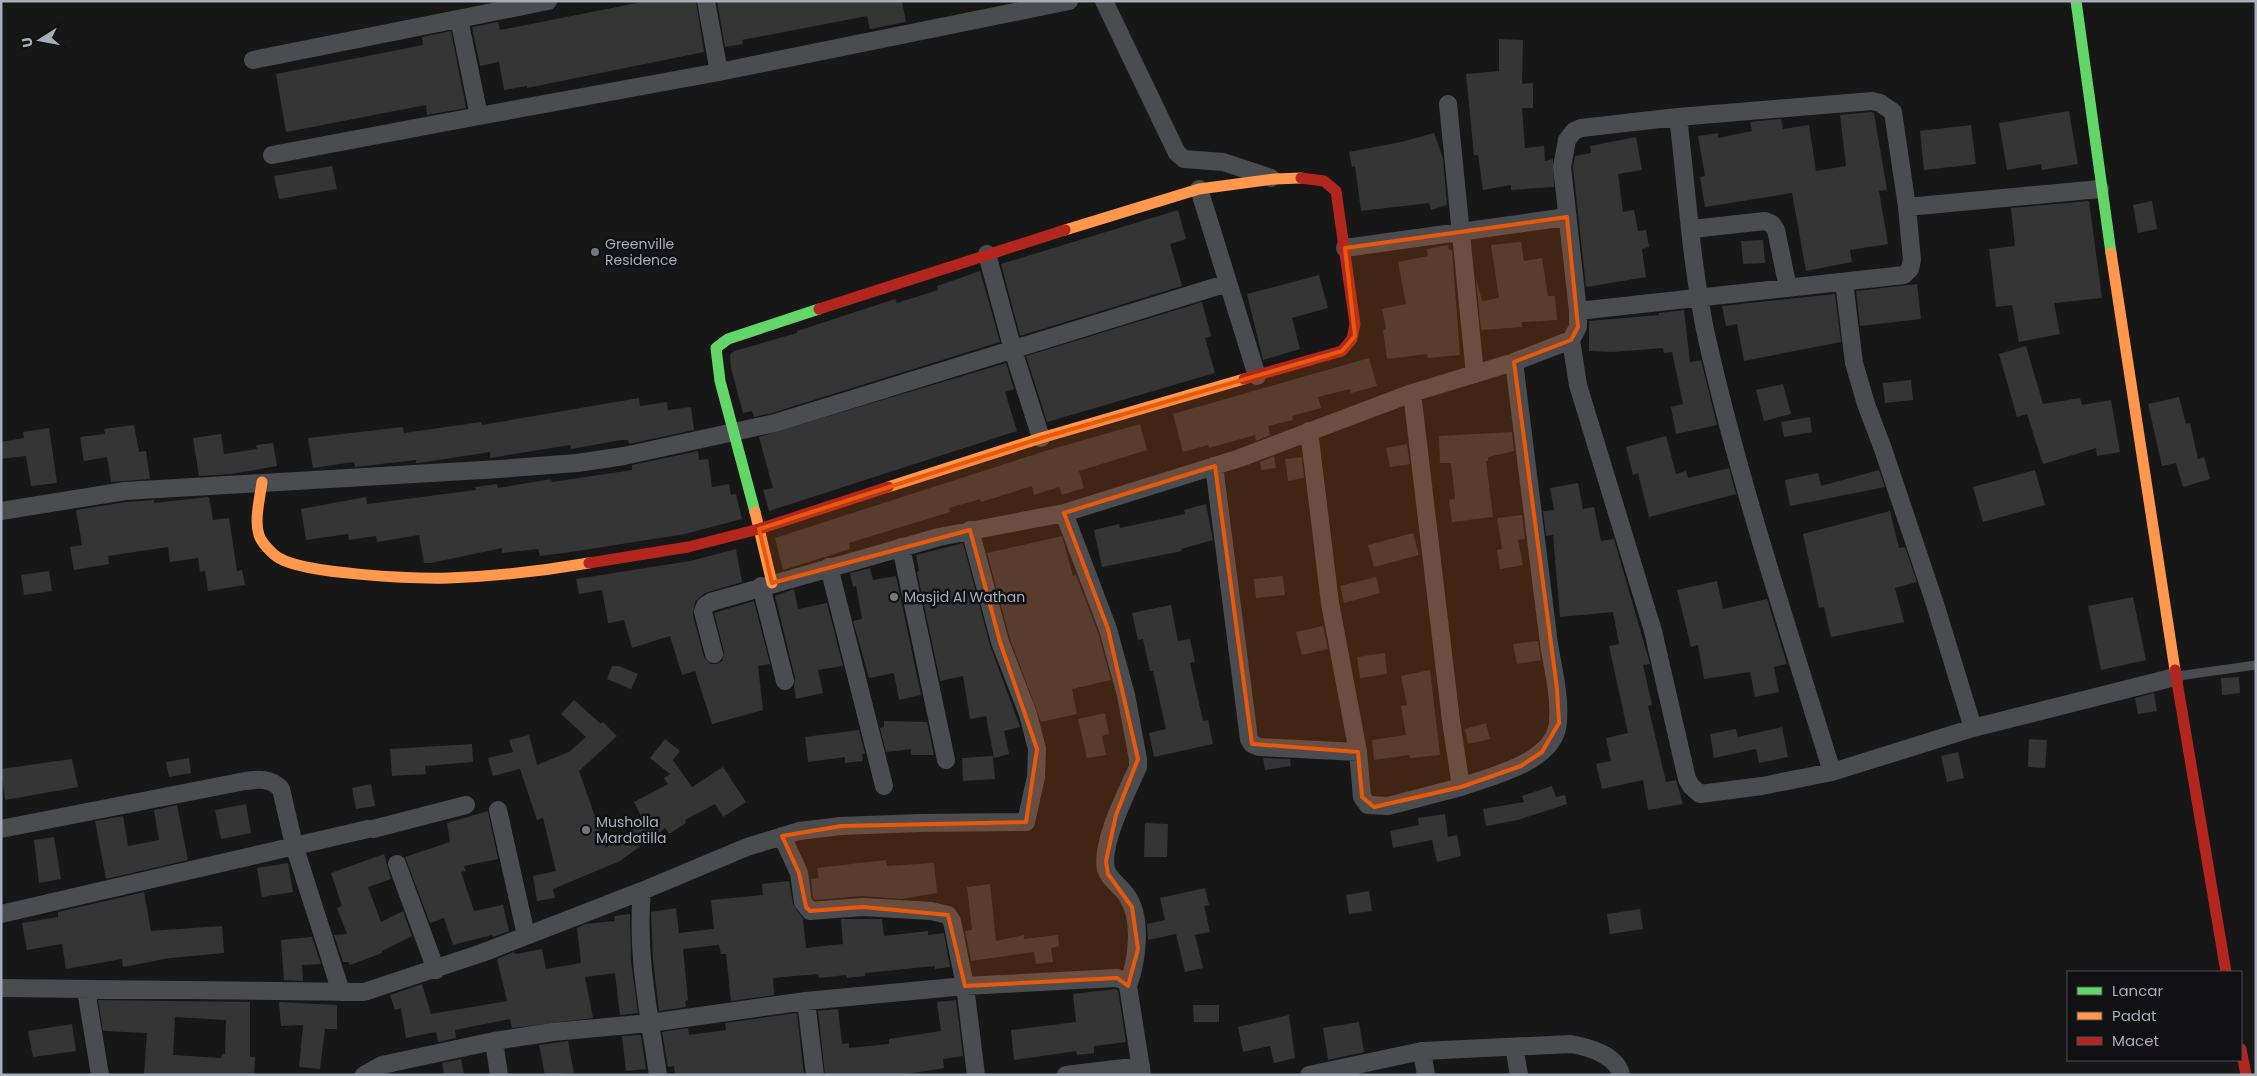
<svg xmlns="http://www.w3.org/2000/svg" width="2257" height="1076" viewBox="0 0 2257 1076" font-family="Poppins,sans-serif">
	<rect width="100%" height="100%" fill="#171717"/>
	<path fill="#353536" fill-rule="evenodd" d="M 647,1 L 696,1 L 704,52 L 527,88 L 527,86 L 504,90 L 499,62 L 480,66 L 472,27 L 498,22 L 500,30 Z
		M 717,1 L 902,1 L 906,22 L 870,29 L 867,16 L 742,40 L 743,44 L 725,47 Z
		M 451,31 L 466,108 L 427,115 L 426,105 L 286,132 L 276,74 L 423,45 L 422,37 Z
		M 1499,39 L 1523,40 L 1522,84 L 1533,83 L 1533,108 L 1522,108 L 1525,148 L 1544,146 L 1545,161 L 1553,159 L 1554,187 L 1511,190 L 1511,185 L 1483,190 L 1478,155 L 1474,155 L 1466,74 L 1499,71 Z
		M 2069,111 L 2078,164 L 2042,170 L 2041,164 L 2007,170 L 1999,123 Z
		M 1871,112 L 1874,113 L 1887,190 L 1879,191 L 1888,244 L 1850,250 L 1852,262 L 1806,271 L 1792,193 L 1705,207 L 1700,177 L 1705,176 L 1698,136 L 1718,133 L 1718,138 L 1752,131 L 1750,122 L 1781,119 L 1783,129 L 1809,125 L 1816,171 L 1846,166 L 1840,115 Z
		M 1971,125 L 1976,164 L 1924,170 L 1920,131 Z
		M 1434,133 L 1443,158 L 1447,205 L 1431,210 L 1429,203 L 1361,211 L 1355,166 L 1352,167 L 1349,152 L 1401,142 Z
		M 1636,137 L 1642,170 L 1618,174 L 1623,212 L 1634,210 L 1638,231 L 1646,230 L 1649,247 L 1642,249 L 1646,277 L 1586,287 L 1573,167 L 1575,156 L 1591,153 L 1590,146 Z
		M 332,166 L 337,189 L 279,199 L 274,176 Z
		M 2089,201 L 2102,298 L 2054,303 L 2060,334 L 2019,342 L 2012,305 L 1996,307 L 1989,249 L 2015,246 L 2011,208 Z
		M 2152,201 L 2157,229 L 2138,233 L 2133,205 Z
		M 1178,210 L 1186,239 L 1170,244 L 1182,286 L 1020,336 L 1001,264 Z
		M 1763,240 L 1765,263 L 1743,264 L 1741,241 Z
		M 1521,242 L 1524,261 L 1542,258 L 1548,296 L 1555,296 L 1557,320 L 1522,322 L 1522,327 L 1481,330 L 1476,278 L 1482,301 L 1499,298 L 1491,245 Z
		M 1448,245 L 1449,250 L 1452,250 L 1460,355 L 1428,358 L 1427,354 L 1387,359 L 1383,330 L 1386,329 L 1382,309 L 1406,304 L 1398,262 L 1428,256 L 1427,249 Z
		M 980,271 L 1000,342 L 772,413 L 754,417 L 752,411 L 743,413 L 731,368 L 730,355 L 734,351 L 797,333 L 797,331 L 895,299 L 897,303 L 938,290 L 937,286 Z
		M 1319,275 L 1328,308 L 1292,318 L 1300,349 L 1263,360 L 1247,294 Z
		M 1917,284 L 1921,319 L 1860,326 L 1856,291 Z
		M 1835,294 L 1841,342 L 1744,361 L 1737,324 L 1726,326 L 1722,306 Z
		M 1202,302 L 1211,336 L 1205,338 L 1215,373 L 1047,422 L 1026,356 Z
		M 1684,310 L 1690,362 L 1701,360 L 1717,425 L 1676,434 L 1671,407 L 1683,404 L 1672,352 L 1664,353 L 1663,348 L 1612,352 L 1589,351 L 1589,321 L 1659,315 L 1659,313 Z
		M 2026,346 L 2043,404 L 2080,398 L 2082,405 L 2111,400 L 2120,452 L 2097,456 L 2096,448 L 2043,464 L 2027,414 L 2017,417 L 1999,354 Z
		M 1369,358 L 1377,386 L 1351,393 L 1350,389 L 1318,397 L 1321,408 L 1292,416 L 1293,420 L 1268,426 L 1270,435 L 1256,441 L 1255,435 L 1209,448 L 1208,445 L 1183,452 L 1173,414 Z
		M 1006,363 L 1014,389 L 1005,392 L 1017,431 L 769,511 L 763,490 L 773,488 L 759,437 Z
		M 1911,380 L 1913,400 L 1885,403 L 1883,383 Z
		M 1783,384 L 1791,414 L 1764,421 L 1756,390 Z
		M 2179,397 L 2186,424 L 2190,423 L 2198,459 L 2204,457 L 2210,479 L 2183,487 L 2176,463 L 2162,466 L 2148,404 Z
		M 639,398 L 640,406 L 667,402 L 668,410 L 691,407 L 694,430 L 629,444 L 628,440 L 622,440 L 571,449 L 570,445 L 490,458 L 490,452 L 419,463 L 416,463 L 416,460 L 355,467 L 354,462 L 313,468 L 308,438 L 403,427 L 404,433 L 481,422 L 482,425 Z
		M 1810,417 L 1812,432 L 1784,437 L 1781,422 Z
		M 1140,424 L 1147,450 L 1079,471 L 1084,488 L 1062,495 L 1059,487 L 1034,495 L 1032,486 L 981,502 L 980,499 L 949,508 L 950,512 L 849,543 L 850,549 L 783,570 L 775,538 L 1045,451 Z
		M 134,425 L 139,452 L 146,451 L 150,479 L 111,482 L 107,457 L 84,461 L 80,437 L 105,434 L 104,429 Z
		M 49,428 L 57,483 L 31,486 L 26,456 L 1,459 L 1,442 L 24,438 L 23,432 Z
		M 1512,432 L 1514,451 L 1488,457 L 1488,461 L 1486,461 L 1493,517 L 1452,522 L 1449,500 L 1455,499 L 1451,463 L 1440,463 L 1439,436 Z
		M 221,434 L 224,454 L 257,449 L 256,445 L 273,443 L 277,466 L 231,474 L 199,476 L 193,438 Z
		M 1666,436 L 1676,474 L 1686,471 L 1688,478 L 1729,468 L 1736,494 L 1649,517 L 1638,473 L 1633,475 L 1626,447 Z
		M 1407,444 L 1410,464 L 1390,467 L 1386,448 Z
		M 698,451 L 699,460 L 708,459 L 712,487 L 729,484 L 731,495 L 736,494 L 742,519 L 685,534 L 571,552 L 540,556 L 538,549 L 502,553 L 502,548 L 431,563 L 424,563 L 419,535 L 377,542 L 376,536 L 349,540 L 348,534 L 306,540 L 301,509 L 366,497 L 367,504 L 476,490 L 475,487 L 497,484 L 498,488 L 551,479 L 552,482 L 632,470 L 632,465 Z
		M 1274,456 L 1276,468 L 1261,470 L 1260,462 Z
		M 1302,457 L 1304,478 L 1288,481 L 1285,459 Z
		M 1879,470 L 1885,487 L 1790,506 L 1785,480 L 1818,473 L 1821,486 Z
		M 2035,470 L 2045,505 L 1983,522 L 1973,487 Z
		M 1578,483 L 1583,509 L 1594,507 L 1601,541 L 1614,539 L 1650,664 L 1643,665 L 1652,705 L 1648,706 L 1666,782 L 1676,780 L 1683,804 L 1648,810 L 1643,780 L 1602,789 L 1596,764 L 1611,761 L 1606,738 L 1628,733 L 1609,646 L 1619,644 L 1613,612 L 1560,617 L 1553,535 L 1546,536 L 1543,511 L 1554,510 L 1550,488 Z
		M 209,497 L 213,520 L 229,518 L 237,571 L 242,570 L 245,585 L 208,591 L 205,571 L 200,572 L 198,558 L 170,562 L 168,547 L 108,556 L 109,564 L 74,570 L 70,547 L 82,545 L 76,510 L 126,502 L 154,500 L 154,503 Z
		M 1206,504 L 1213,540 L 1181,549 L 1182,551 L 1102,567 L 1094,530 L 1119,524 L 1120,528 L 1185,514 L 1184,510 Z
		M 1890,511 L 1899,548 L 1905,547 L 1917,582 L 1895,588 L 1904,622 L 1831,637 L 1824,607 L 1819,608 L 1803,534 Z
		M 1522,515 L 1525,539 L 1518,540 L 1523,565 L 1500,569 L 1497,550 L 1502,549 L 1497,518 Z
		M 1413,533 L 1419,555 L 1374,567 L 1368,545 Z
		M 1062,536 L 1073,576 L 1076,575 L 1098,632 L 1111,680 L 1072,689 L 1077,714 L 1041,722 L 1010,639 L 987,553 Z
		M 963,543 L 990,645 L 1020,727 L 1004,731 L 1009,754 L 994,758 L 986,716 L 970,719 L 963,676 L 940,681 L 917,572 L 919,571 L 916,555 Z
		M 736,549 L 742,582 L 705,593 L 695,602 L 693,615 L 704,657 L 711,664 L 716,664 L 722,661 L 724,652 L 714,613 L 754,601 L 770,664 L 758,666 L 763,710 L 712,724 L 695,671 L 682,675 L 670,636 L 632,648 L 624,620 L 608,623 L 602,590 L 579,594 L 576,579 L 690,561 Z
		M 870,568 L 873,580 L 896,576 L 921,695 L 899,700 L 894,673 L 869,678 L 853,621 L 862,619 L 856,586 L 853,587 L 850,573 Z
		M 49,571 L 52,591 L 24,595 L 21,575 Z
		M 1283,576 L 1285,595 L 1256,598 L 1254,579 Z
		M 1376,577 L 1380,593 L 1344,603 L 1340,586 Z
		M 1717,581 L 1723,609 L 1767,599 L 1787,664 L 1774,667 L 1779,692 L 1755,697 L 1750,672 L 1704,679 L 1698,645 L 1691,647 L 1677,590 Z
		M 794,589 L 798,609 L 827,603 L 843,666 L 818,670 L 823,693 L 796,699 L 794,686 L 795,678 L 775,596 Z
		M 2133,597 L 2146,660 L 2101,670 L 2088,606 Z
		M 1171,605 L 1178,641 L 1190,639 L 1195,662 L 1190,663 L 1203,721 L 1208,720 L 1213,744 L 1154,757 L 1149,733 L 1166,729 L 1153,671 L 1150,671 L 1143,639 L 1138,640 L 1132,613 Z
		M 1323,626 L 1328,649 L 1302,655 L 1296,632 Z
		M 1538,641 L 1541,660 L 1517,664 L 1513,644 Z
		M 1385,653 L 1387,674 L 1360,678 L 1357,657 Z
		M 612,666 L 619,666 L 638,674 L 631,689 L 607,679 Z
		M 1430,670 L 1440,755 L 1410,758 L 1409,755 L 1374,760 L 1372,740 L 1406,735 L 1401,706 L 1407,705 L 1401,676 Z
		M 2239,677 L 2240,693 L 2222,695 L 2221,678 Z
		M 2154,693 L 2157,711 L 2138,714 L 2135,698 Z
		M 574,700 L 601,724 L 603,722 L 617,736 L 579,771 L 606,848 L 643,820 L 634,802 L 668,784 L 664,778 L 670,774 L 650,758 L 665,739 L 680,751 L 673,760 L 692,787 L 723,767 L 746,802 L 723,817 L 715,804 L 685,820 L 686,823 L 669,834 L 665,828 L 620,861 L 553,889 L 555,898 L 537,901 L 533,876 L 556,871 L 543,818 L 537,820 L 520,769 L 493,776 L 488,758 L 513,752 L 509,740 L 529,735 L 537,765 L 569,752 L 586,737 L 561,714 Z
		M 1105,713 L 1109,734 L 1102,736 L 1106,755 L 1087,758 L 1078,719 Z
		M 884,721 L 927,722 L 934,755 L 911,755 L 911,749 L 886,752 L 880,728 L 884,727 Z
		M 1486,723 L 1490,739 L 1468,744 L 1465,729 Z
		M 1782,727 L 1788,757 L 1759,763 L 1756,749 L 1714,758 L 1710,734 L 1736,729 L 1738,737 Z
		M 859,730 L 865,754 L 862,754 L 863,761 L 845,763 L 845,757 L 808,762 L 805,737 Z
		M 2029,739 L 2047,740 L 2045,768 L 2028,767 Z
		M 472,744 L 473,762 L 425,766 L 426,774 L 392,776 L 390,749 Z
		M 1958,752 L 1964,778 L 1947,782 L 1941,756 Z
		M 993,756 L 995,779 L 963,781 L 962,758 Z
		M 189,758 L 191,773 L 169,777 L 166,762 Z
		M 1263,758 L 1290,759 L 1291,766 L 1265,770 Z
		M 72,759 L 78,787 L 5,800 L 1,769 Z
		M 371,784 L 375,806 L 356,809 L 352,788 Z
		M 1552,786 L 1556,797 L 1565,795 L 1567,804 L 1518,820 L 1486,826 L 1483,809 L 1524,802 L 1522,796 Z
		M 246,804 L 251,833 L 221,839 L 215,810 Z
		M 177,805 L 188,860 L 106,879 L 95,821 L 123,816 L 128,846 L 159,840 L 154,810 Z
		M 488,811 L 498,859 L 464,866 L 466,871 L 461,872 L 474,911 L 503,905 L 509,931 L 493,937 L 492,935 L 453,945 L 444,918 L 430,923 L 405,857 L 450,842 L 447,823 Z
		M 1445,814 L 1448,837 L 1457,835 L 1461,856 L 1437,862 L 1432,840 L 1393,848 L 1390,831 L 1419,825 L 1418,818 Z
		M 1145,823 L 1168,824 L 1167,857 L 1144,857 Z
		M 54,837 L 61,879 L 39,883 L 34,840 Z
		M 384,854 L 391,879 L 368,887 L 381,922 L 403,911 L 412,936 L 382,951 L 382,953 L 350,965 L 348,962 L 343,962 L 334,935 L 347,934 L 337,908 L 342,906 L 331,873 Z
		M 886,860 L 887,866 L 934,863 L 937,893 L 901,899 L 862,896 L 815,900 L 813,898 L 811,879 L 819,878 L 817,868 Z
		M 288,863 L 293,892 L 262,897 L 257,868 Z
		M 789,881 L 793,904 L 803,919 L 806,948 L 843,944 L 841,919 L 882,919 L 884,936 L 928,931 L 928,935 L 944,933 L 950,967 L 935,969 L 935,966 L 865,973 L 865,976 L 847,978 L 846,975 L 819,978 L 818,974 L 773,978 L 774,995 L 731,1001 L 726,954 L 721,954 L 719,945 L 683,949 L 688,1000 L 685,1001 L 686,1007 L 659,1011 L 653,960 L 651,912 L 676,908 L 679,933 L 714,929 L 711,900 L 763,895 L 762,884 Z
		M 990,884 L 996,941 L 1024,935 L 1024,939 L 1058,935 L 1059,946 L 1051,948 L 1053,962 L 1036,964 L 1034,952 L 971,961 L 965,931 L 972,930 L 967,887 Z
		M 1205,888 L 1209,905 L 1204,906 L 1210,932 L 1195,935 L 1203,968 L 1185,972 L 1176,934 L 1148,940 L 1147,924 L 1165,920 L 1160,898 Z
		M 1369,891 L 1372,911 L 1349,914 L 1346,895 Z
		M 144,892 L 151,931 L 222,926 L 224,953 L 170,958 L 123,967 L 122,959 L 66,969 L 62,944 L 27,950 L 22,923 L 58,917 L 58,912 Z
		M 1640,909 L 1643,929 L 1610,934 L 1607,914 Z
		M 630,914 L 631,961 L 638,1013 L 620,1015 L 615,973 L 585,977 L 593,1018 L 512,1028 L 510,1019 L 455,1030 L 456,1038 L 438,1042 L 436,1032 L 406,1038 L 401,1008 L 395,1010 L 390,995 L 422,984 L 431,1014 L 507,1001 L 497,959 L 513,952 L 516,954 L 542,949 L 546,969 L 581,963 L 577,928 L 585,924 L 615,921 L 614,916 Z
		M 312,937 L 321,964 L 302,965 L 303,981 L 284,980 L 281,940 Z
		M 1115,989 L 1118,990 L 1126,1042 L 1094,1046 L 1094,1053 L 1077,1055 L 1076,1051 L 1014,1060 L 1011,1030 L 1076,1022 L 1073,994 Z
		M 98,1000 L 250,1002 L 250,1057 L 255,1057 L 254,1075 L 144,1075 L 147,1033 L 103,1031 ZM 175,1017 L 226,1020 L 225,1054 L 222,1054 L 221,1058 L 173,1055 Z
		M 956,1000 L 963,1056 L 943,1059 L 944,1068 L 901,1075 L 825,1075 L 818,1011 L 838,1009 L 842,1044 L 849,1043 L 849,1048 L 889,1044 L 889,1039 L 941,1031 L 937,1002 Z
		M 279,1002 L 337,1005 L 337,1029 L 325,1029 L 320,1069 L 299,1067 L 303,1025 L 281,1026 Z
		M 1193,1005 L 1219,1005 L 1219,1022 L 1194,1022 Z
		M 797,1013 L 804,1075 L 675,1075 L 674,1066 L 668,1067 L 662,1032 L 688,1028 L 689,1035 L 726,1030 L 725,1023 Z
		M 1289,1015 L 1295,1058 L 1274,1063 L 1270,1046 L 1243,1052 L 1238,1027 Z
		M 1359,1022 L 1364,1052 L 1328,1060 L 1323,1028 Z
		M 72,1024 L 76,1051 L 33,1057 L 28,1031 Z
		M 641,1035 L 646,1069 L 626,1071 L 622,1036 Z
		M 568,1041 L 574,1073 L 545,1075 L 539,1045 Z
		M 461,1059 L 464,1075 L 444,1075 L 442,1063 Z"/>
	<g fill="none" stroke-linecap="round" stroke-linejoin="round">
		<path stroke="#4b4c50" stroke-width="9" d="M 2178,676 L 2256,665"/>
		<path stroke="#4b4c50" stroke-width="18" d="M 706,1 L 719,72 L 1069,1
			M 1104,1 L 1177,153 L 1184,159 L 1223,162 L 1271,178
			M 459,19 L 479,116 L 719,72
			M 253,60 L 548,1
			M 1448,104 L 1475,374
			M 1678,117 C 1687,190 1691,266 1707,339 C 1740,485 1788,628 1832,772
			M 272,155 L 479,116
			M 1199,189 L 1257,376
			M 1907,207 L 2100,189
			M 1692,229 L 1765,221 L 1772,224 L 1776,230 L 1788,288
			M 1345,248 L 1567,217
			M 987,254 L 1013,350 L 1041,438
			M 1844,282 L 1854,363 L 1866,404 L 1883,449 L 1935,604 L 1973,728
			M 1571,340 L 1578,385 L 1653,631 L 1687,779 L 1691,786 L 1700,794 L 1762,786 L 1832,772 L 1973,728 L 2175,677
			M 1309,431 L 1330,603 L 1358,752 L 1362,797 L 1368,805 L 1388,806 L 1461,787 L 1451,721 L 1412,393
			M 1214,466 L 1249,739 L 1252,744 L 1259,747 L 1358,752
			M 1,511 L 125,491 L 499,469 L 577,463 L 624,456 L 775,423 L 1228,283
			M 1064,513 L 1108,629 L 1126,695 L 1138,759 L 1138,767 C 1128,790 1100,843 1106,869 C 1109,880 1122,887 1127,896 C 1143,919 1137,961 1128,986
			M 901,547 L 946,760
			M 829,567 L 884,786
			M 761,586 L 785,681
			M 714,654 L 703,612 L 705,606 L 711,602 L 939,537 L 1064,513 L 1240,458 L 1412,393 L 1514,362 L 1571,340 L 1578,327 L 1578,311 L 1562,167 L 1567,140 L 1574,131 L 1581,128 L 1678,117 L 1872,101 L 1880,103 L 1893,112 L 1907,207 L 1912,260 L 1910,269 L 1904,275 L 1578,311
			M 1461,787 C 1491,776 1557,762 1558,721 C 1560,695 1553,669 1549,644 L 1514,362
			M 498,810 L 526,935
			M 1,829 L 245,781 C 259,779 271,778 281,789 L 294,845 L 341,992
			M 373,829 L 466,805
			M 782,836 L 799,873 L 803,902 L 810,911 L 863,907 L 931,911 L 948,915 L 952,921 L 965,986 L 976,1075
			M 397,864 L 436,970
			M 642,891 C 636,953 649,1014 658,1075
			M 1,914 L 368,829
			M 1,988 L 364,992 L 482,953 L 642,891 L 747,847 L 799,831 L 841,826 L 919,823 L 1026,822 L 1036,777 L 1037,749 L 1028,714 L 1000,642 L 970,530
			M 86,990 L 100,1075
			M 806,1001 L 815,1075
			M 494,1041 L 499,1075
			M 1514,1047 L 1519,1075
			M 1422,1051 L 1426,1075
			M 364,1075 L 382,1065 L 494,1041 L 553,1032 L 650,1023 L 806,1001 L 965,986 L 1117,978 L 1125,981 L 1128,986 L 1142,1075
			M 1066,1075 L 1141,1066
			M 1309,1075 L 1422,1051 L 1571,1044 C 1588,1047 1617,1055 1621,1075"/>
		<path stroke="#63d668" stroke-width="11" d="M 2076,1 L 2111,253
			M 755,512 L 720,381 L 716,348 L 728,339 L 819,309"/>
		<path stroke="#ff974d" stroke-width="11" d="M 1065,230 L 1199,189 L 1274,179 L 1301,178
			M 2111,253 L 2175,670
			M 262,482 C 260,498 254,520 259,535 C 261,542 272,554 279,558 C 305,574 415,579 449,578 C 496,576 543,571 589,563
			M 888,487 L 1041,438 L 1244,379
			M 755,512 L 772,583"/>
		<path stroke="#b3261e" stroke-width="11" d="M 819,309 L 1065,230
			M 1244,379 L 1342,351 L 1352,339 L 1355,324 L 1336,191 L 1324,181 L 1301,178
			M 589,563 L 688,547 L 759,529 L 888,487
			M 2175,670 L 2226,972
			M 2241,1049 L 2246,1075"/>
	</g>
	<path fill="#e8590c" fill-opacity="0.2" stroke="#e8590c" stroke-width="4" stroke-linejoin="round" d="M 1567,217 L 1578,327 L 1571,340 L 1514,362 L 1557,689 L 1559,723 L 1542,752 L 1521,766 L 1461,787 L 1374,807 L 1362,797 L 1358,752 L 1252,744 L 1215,466 L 1064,513 L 1108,629 L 1138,759 L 1116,815 L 1106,861 L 1108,874 L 1132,907 L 1138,949 L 1128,986 L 1117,978 L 965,986 L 948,915 L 863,907 L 810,911 L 806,907 L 799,873 L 782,836 L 841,826 L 1026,822 L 1037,749 L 1000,642 L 970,530 L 772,583 L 759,529 L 1041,438 L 1342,351 L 1355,336 L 1345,248 Z"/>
	<g fill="#757880" stroke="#111113" stroke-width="2">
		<circle cx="595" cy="252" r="5"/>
		<circle cx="894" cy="597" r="5"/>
		<circle cx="586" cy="830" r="5"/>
	</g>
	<g text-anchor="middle" stroke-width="5" stroke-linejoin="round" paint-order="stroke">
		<g font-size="14" fill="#a8adb8" stroke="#111113" text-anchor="start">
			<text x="605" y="249">Greenville<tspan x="605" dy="16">Residence</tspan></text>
			<text x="904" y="602">Masjid Al Wathan</text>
			<text x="596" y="827">Musholla<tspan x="596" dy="16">Mardatilla</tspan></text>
		</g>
	</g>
	<rect width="2257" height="1076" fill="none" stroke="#a8adb8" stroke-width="5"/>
	<rect x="2067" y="971" width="175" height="90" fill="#111113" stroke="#4d4f55"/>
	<rect x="2077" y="987" width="25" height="8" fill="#63d668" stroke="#4d4f55"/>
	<text x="2112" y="996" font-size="15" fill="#a8adb8">Lancar</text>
	<rect x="2077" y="1012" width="25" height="8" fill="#ff974d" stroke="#4d4f55"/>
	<text x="2112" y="1021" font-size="15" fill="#a8adb8">Padat</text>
	<rect x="2077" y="1037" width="25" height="8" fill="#b3261e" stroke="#4d4f55"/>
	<text x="2112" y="1046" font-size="15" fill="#a8adb8">Macet</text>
	<g transform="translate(40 40) rotate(259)" stroke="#111113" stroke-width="4" paint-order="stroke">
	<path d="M0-4L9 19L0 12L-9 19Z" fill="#a8adb8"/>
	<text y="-8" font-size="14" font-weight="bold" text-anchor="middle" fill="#a8adb8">U</text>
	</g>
</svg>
